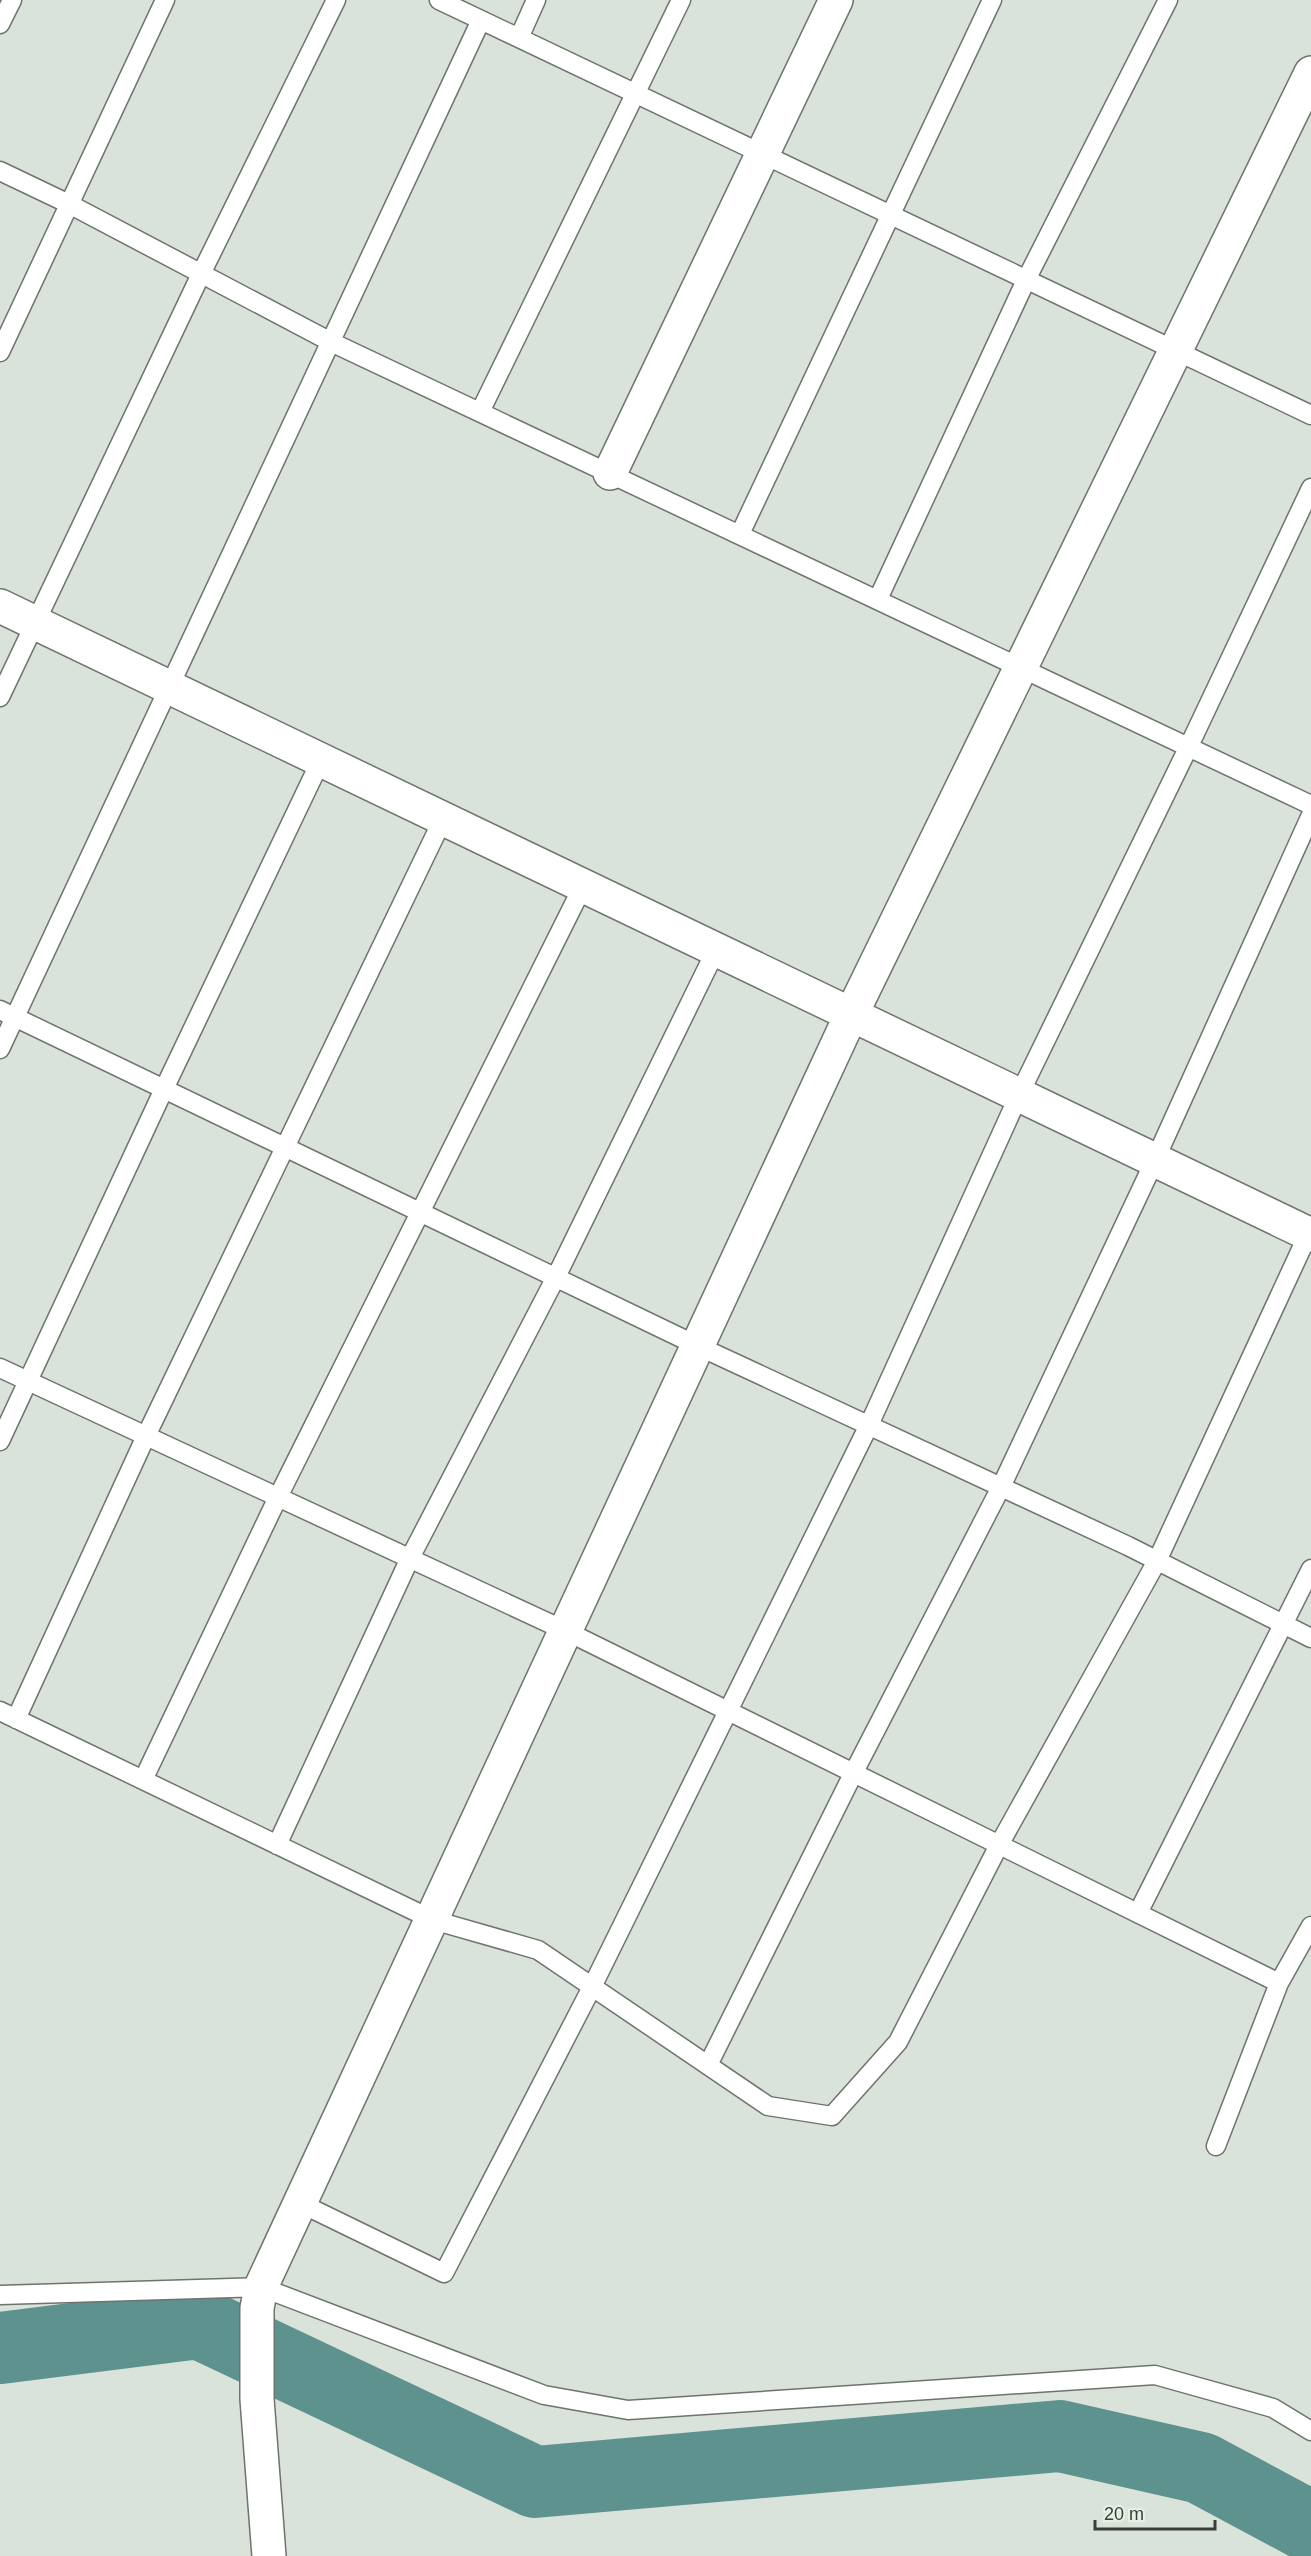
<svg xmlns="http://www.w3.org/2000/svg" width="1311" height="2556" viewBox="0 0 1311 2556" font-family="Helvetica,sans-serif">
	<rect width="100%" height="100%" fill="#dae3d9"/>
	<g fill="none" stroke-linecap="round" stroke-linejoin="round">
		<path stroke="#5e928f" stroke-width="72" d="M 0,2348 L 199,2323 L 535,2482 L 1060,2436 L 1201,2468 L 1311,2527"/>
		<defs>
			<path id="lane" d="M 439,0 L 1311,415
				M 0,24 L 12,0
				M 519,38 L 536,0
				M 0,171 L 69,204 L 331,342 L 1311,805
				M 0,352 L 165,0
				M 480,412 L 681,0
				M 740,534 L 992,0
				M 878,599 L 1027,278 L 1168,0
				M 0,697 L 201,274 L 336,0
				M 0,1010 L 698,1346 L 1128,1546 L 1311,1638
				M 0,1049 L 481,20
				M 0,1368 L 566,1631 L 1279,1983
				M 0,1441 L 164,1089 L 321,760
				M 0,1711 L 433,1920 L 538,1950 L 768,2106 L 832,2116 L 898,2042 L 999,1845 L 1157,1561 L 1311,1228
				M 16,1719 L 146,1436 L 443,819
				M 143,1780 L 278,1497 L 583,886
				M 277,1845 L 410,1558 L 556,1277 L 716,950
				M 1138,1913 L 1311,1569
				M 708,2065 L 854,1772 L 1001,1487 L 1155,1160 L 1311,815
				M 1216,2146 L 1279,1983 L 1311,1926
				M 300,2203 L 444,2273 L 592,1987 L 869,1425 L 1019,1095 L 1189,746 L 1311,488
				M 0,2295 L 261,2287 L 544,2395 L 628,2410 L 1155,2375 L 1273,2408 L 1311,2431"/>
			<path id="street" d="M 610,473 L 836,0
				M 0,606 L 1311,1235
				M 269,2556 L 257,2399 L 257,2308 L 261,2287 L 851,1015 L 1311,73"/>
		</defs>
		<use href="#lane" stroke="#6d746c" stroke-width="21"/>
		<use href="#street" stroke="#6d746c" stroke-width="36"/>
		<use href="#lane" stroke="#fff" stroke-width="18"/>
		<use href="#street" stroke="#fff" stroke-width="33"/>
	</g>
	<path d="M1095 2520v9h120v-9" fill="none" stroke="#3b3e3a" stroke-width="3"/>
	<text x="1104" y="2520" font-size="18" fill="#3b3e3a" stroke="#e8f0e6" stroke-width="4.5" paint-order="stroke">20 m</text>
</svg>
